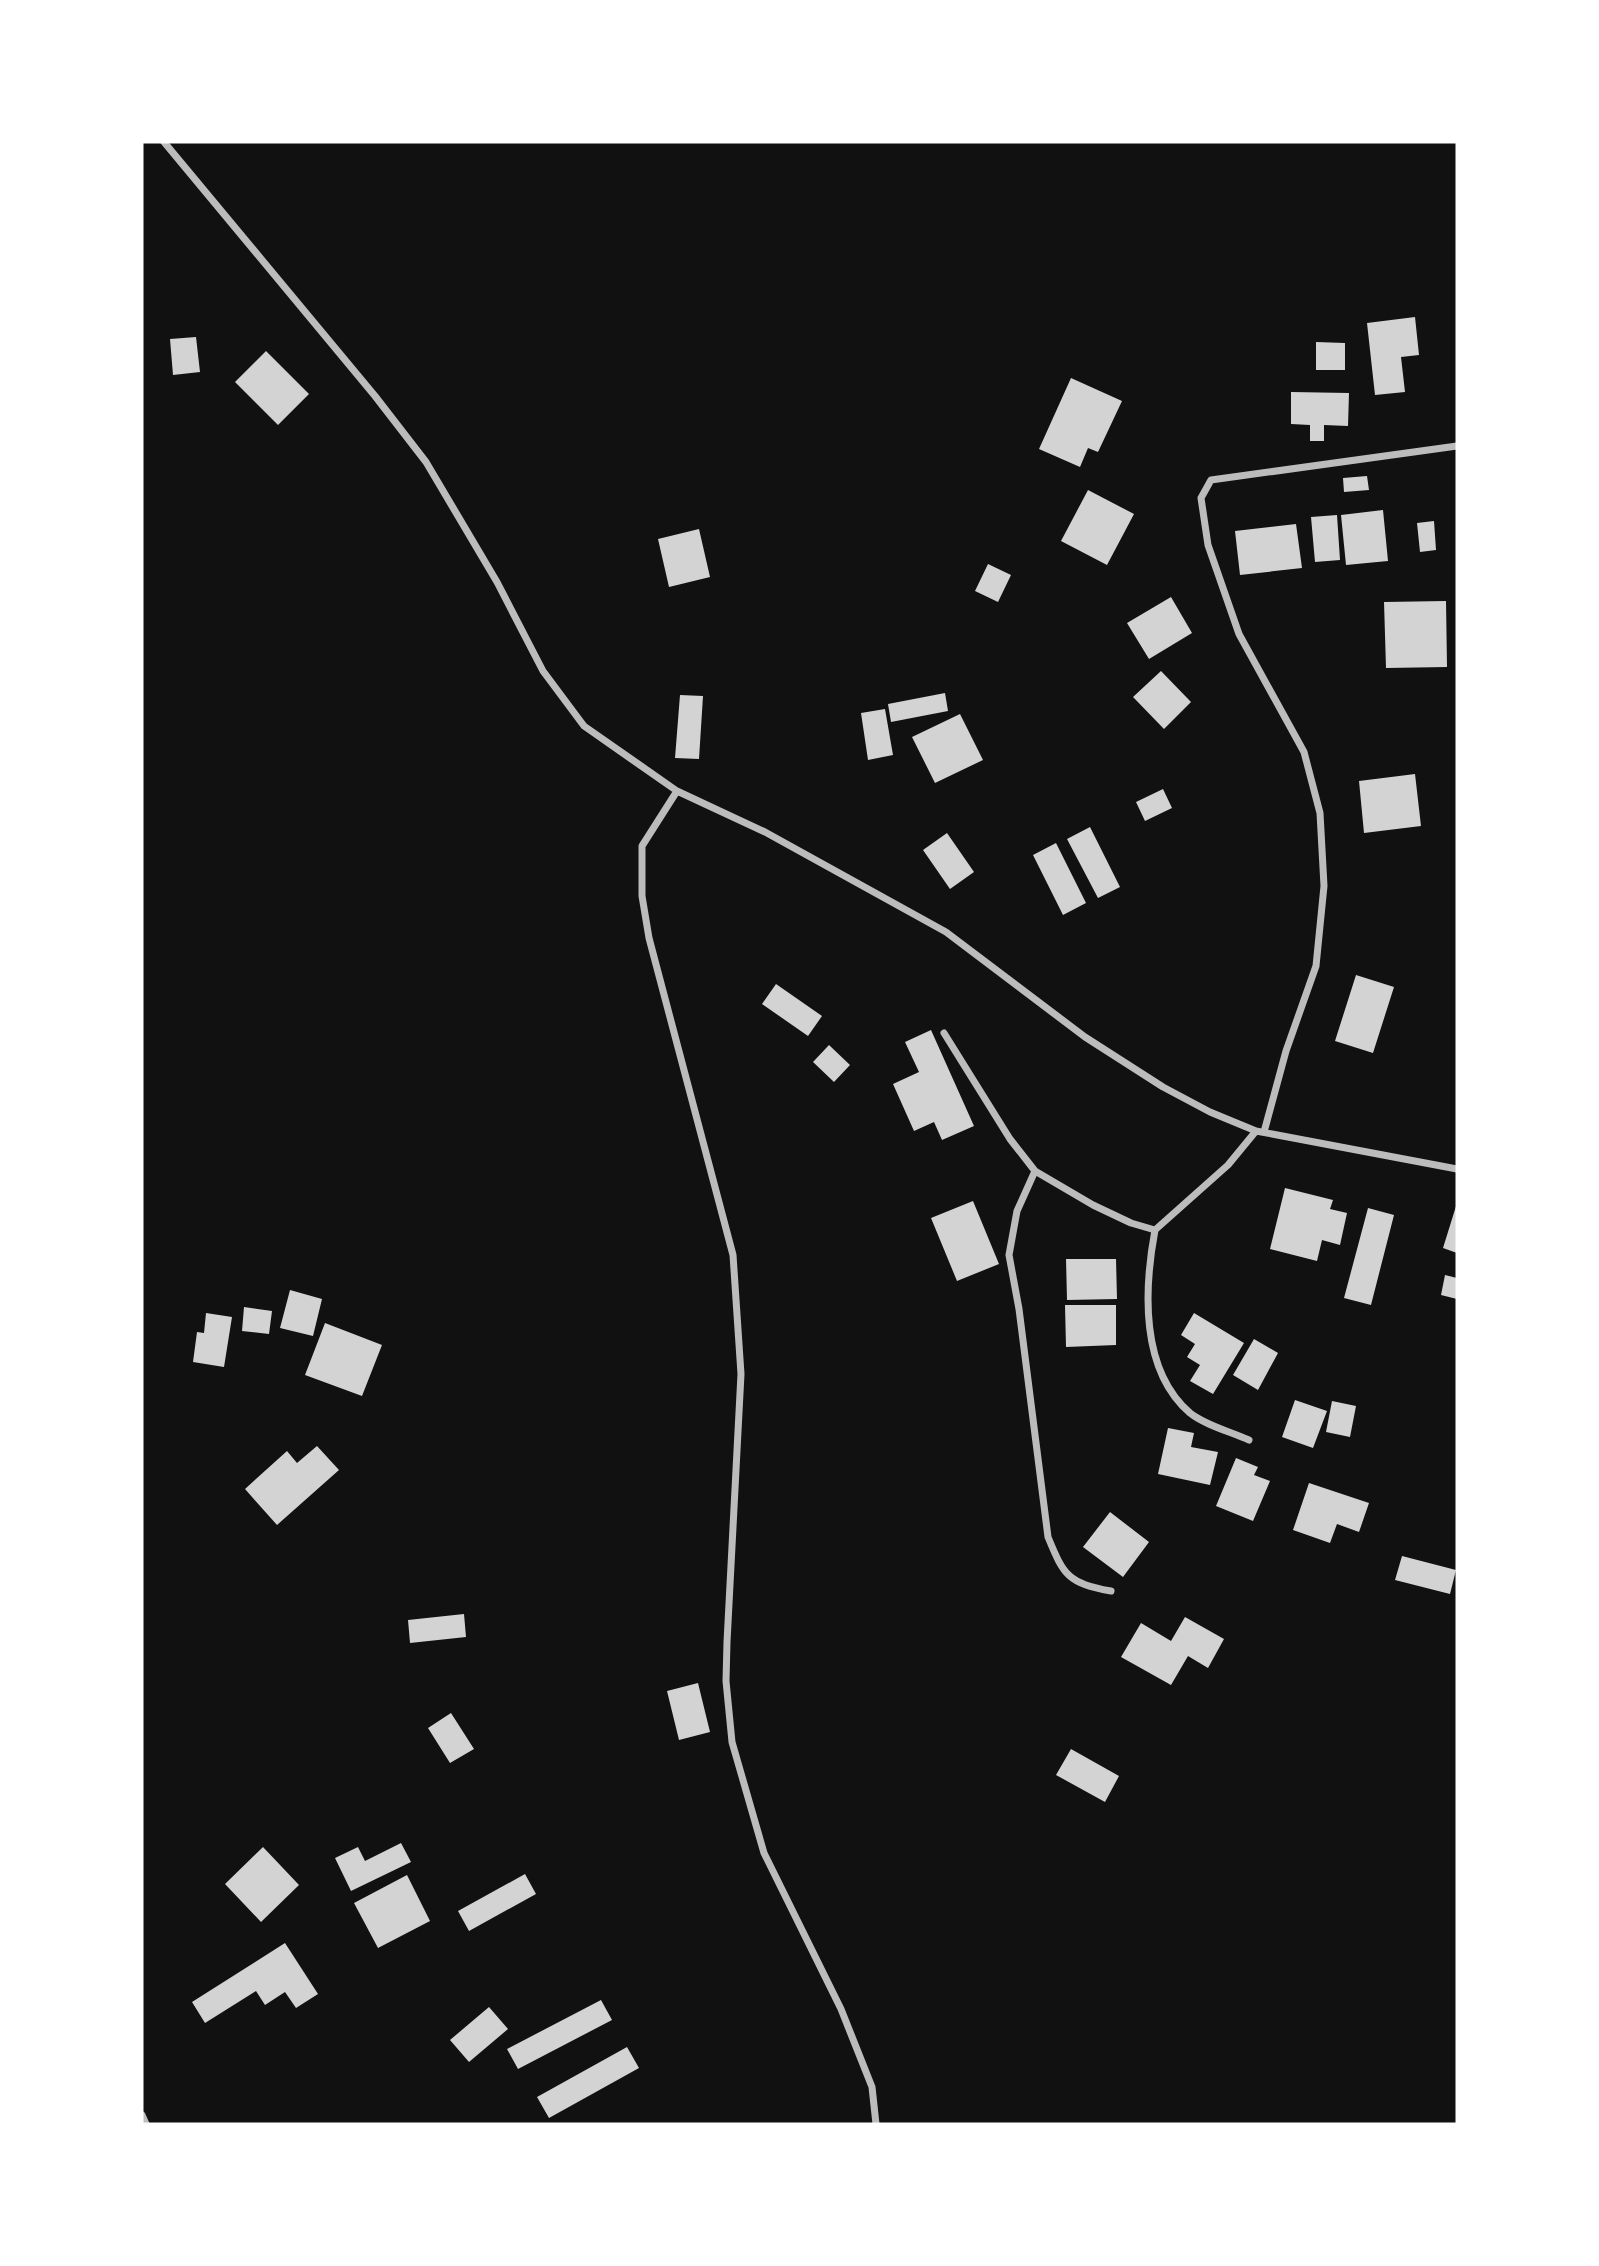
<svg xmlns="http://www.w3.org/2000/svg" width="1599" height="2266" viewBox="0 0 1599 2266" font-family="Commissioner,sans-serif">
	<rect width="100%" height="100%" fill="#111"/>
	<path fill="#d3d3d3" d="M 1415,317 L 1419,355 L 1401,357 L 1405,392 L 1375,395 L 1367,323 Z
		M 196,337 L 200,372 L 173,375 L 170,339 Z
		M 1316,342 L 1345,343 L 1345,370 L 1316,370 Z
		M 266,351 L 309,394 L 278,425 L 235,382 Z
		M 1071,378 L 1122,401 L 1098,452 L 1088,448 L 1080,467 L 1039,449 Z
		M 1291,392 L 1349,393 L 1348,426 L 1324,425 L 1324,441 L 1310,441 L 1310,425 L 1291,424 Z
		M 1367,476 L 1369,490 L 1344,492 L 1343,478 Z
		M 1088,490 L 1134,514 L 1107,565 L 1061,541 Z
		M 1383,510 L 1388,561 L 1346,565 L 1341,515 Z
		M 1337,515 L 1340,560 L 1315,562 L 1311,517 Z
		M 1434,521 L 1436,550 L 1420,552 L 1417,523 Z
		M 1296,524 L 1302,568 L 1240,575 L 1235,531 Z
		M 699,529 L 710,577 L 669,587 L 658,539 Z
		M 988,564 L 1011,575 L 998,602 L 975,591 Z
		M 1171,597 L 1192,633 L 1149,659 L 1127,623 Z
		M 1446,601 L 1447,667 L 1386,668 L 1384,602 Z
		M 1161,671 L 1191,702 L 1164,729 L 1133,697 Z
		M 945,693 L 948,711 L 891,722 L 888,704 Z
		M 680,695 L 703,696 L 699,759 L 675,758 Z
		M 885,709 L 893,755 L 868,760 L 861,713 Z
		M 960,714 L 983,760 L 935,783 L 912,737 Z
		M 1415,774 L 1421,826 L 1364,833 L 1359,781 Z
		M 1163,789 L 1172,808 L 1145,821 L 1136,802 Z
		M 1090,827 L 1120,887 L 1098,898 L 1067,839 Z
		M 947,833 L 974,872 L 950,889 L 923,850 Z
		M 1056,843 L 1086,903 L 1063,915 L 1033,855 Z
		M 1356,975 L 1394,987 L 1373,1053 L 1335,1041 Z
		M 776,984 L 822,1016 L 808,1036 L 762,1004 Z
		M 931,1030 L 974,1126 L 942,1140 L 934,1122 L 914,1131 L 893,1084 L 919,1072 L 905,1042 Z
		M 829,1045 L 850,1065 L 834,1082 L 813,1062 Z
		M 1285,1188 L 1333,1200 L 1330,1209 L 1347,1213 L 1340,1245 L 1322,1240 L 1317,1261 L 1270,1249 Z
		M 973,1201 L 999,1264 L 957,1281 L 931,1218 Z
		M 1457,1203 L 1457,1253 L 1443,1248 Z
		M 1368,1208 L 1394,1215 L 1371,1305 L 1344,1298 Z
		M 1066,1259 L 1116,1259 L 1117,1299 L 1067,1300 Z
		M 1445,1275 L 1457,1278 L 1457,1299 L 1441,1295 Z
		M 290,1290 L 322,1299 L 313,1336 L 280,1328 Z
		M 1065,1305 L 1116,1305 L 1116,1345 L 1066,1347 Z
		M 244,1307 L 272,1311 L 269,1334 L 242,1331 Z
		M 206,1313 L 232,1317 L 224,1367 L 193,1362 L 197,1332 L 204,1333 Z
		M 1194,1313 L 1244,1343 L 1213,1394 L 1190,1381 L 1200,1365 L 1187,1357 L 1195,1344 L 1181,1335 Z
		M 325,1323 L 382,1345 L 362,1396 L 305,1375 Z
		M 1254,1339 L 1278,1353 L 1258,1390 L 1233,1375 Z
		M 1295,1400 L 1327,1411 L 1313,1448 L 1282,1437 Z
		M 1332,1401 L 1356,1406 L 1350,1437 L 1326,1432 Z
		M 1168,1428 L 1194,1433 L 1191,1447 L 1218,1452 L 1210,1485 L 1158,1474 Z
		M 317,1446 L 339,1470 L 277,1525 L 245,1489 L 287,1451 L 297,1463 Z
		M 1236,1458 L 1258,1467 L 1254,1475 L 1270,1481 L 1253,1521 L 1216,1506 Z
		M 1309,1483 L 1369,1503 L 1359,1532 L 1337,1524 L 1330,1543 L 1293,1530 Z
		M 1110,1512 L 1149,1542 L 1123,1577 L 1083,1547 Z
		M 1402,1556 L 1456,1570 L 1450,1594 L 1395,1580 Z
		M 464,1614 L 466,1637 L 410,1643 L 408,1620 Z
		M 1185,1617 L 1224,1639 L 1208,1668 L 1188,1656 L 1171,1685 L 1121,1657 L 1141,1623 L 1171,1641 Z
		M 698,1683 L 710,1732 L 679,1740 L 667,1691 Z
		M 451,1713 L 474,1749 L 450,1763 L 428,1728 Z
		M 1071,1749 L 1119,1776 L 1105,1802 L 1056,1775 Z
		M 401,1843 L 411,1862 L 351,1891 L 335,1858 L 358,1847 L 365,1861 Z
		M 263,1847 L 299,1885 L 261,1922 L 225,1884 Z
		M 525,1874 L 536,1894 L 469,1931 L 458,1911 Z
		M 407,1875 L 430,1921 L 378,1948 L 354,1903 Z
		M 285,1943 L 318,1994 L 296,2008 L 285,1992 L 265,2005 L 256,1991 L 205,2023 L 192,2002 Z
		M 601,2000 L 612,2020 L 518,2069 L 507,2049 Z
		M 489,2007 L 508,2029 L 469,2062 L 450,2040 Z
		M 627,2047 L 639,2068 L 549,2118 L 537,2097 Z"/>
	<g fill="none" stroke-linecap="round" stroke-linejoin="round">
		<path stroke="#bcbcbc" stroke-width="7" d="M 164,142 L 375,396 L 426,462 L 497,582 L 543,671 L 584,726 L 677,791
			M 944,1033 L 1010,1139 L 1035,1171 L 1093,1205 L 1131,1223 L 1155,1230 L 1228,1165 L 1256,1131
			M 1264,1132 L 1286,1051 L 1316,966 L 1324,886 L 1320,813 L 1304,752 L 1239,634 L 1208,545 L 1201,498 L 1211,480 L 1457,446
			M 1035,1171 L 1017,1211 L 1009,1255 L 1019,1309 L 1048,1537 C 1064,1576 1068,1583 1111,1591
			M 1155,1230 C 1144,1289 1140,1370 1190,1413 C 1205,1425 1231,1432 1249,1440
			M 142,2115 L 146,2124
			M 876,2124 L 872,2087 L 841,2009 L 764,1853 L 732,1742 L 726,1681 L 727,1642 L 741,1374 L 733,1255 L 649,938 L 642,896 L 642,846 L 677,791 L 765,832 L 946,932 L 1085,1037 L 1163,1087 L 1210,1112 L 1256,1131 L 1457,1169"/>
	</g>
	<rect width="1599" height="2266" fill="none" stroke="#ffffff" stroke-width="287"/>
</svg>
